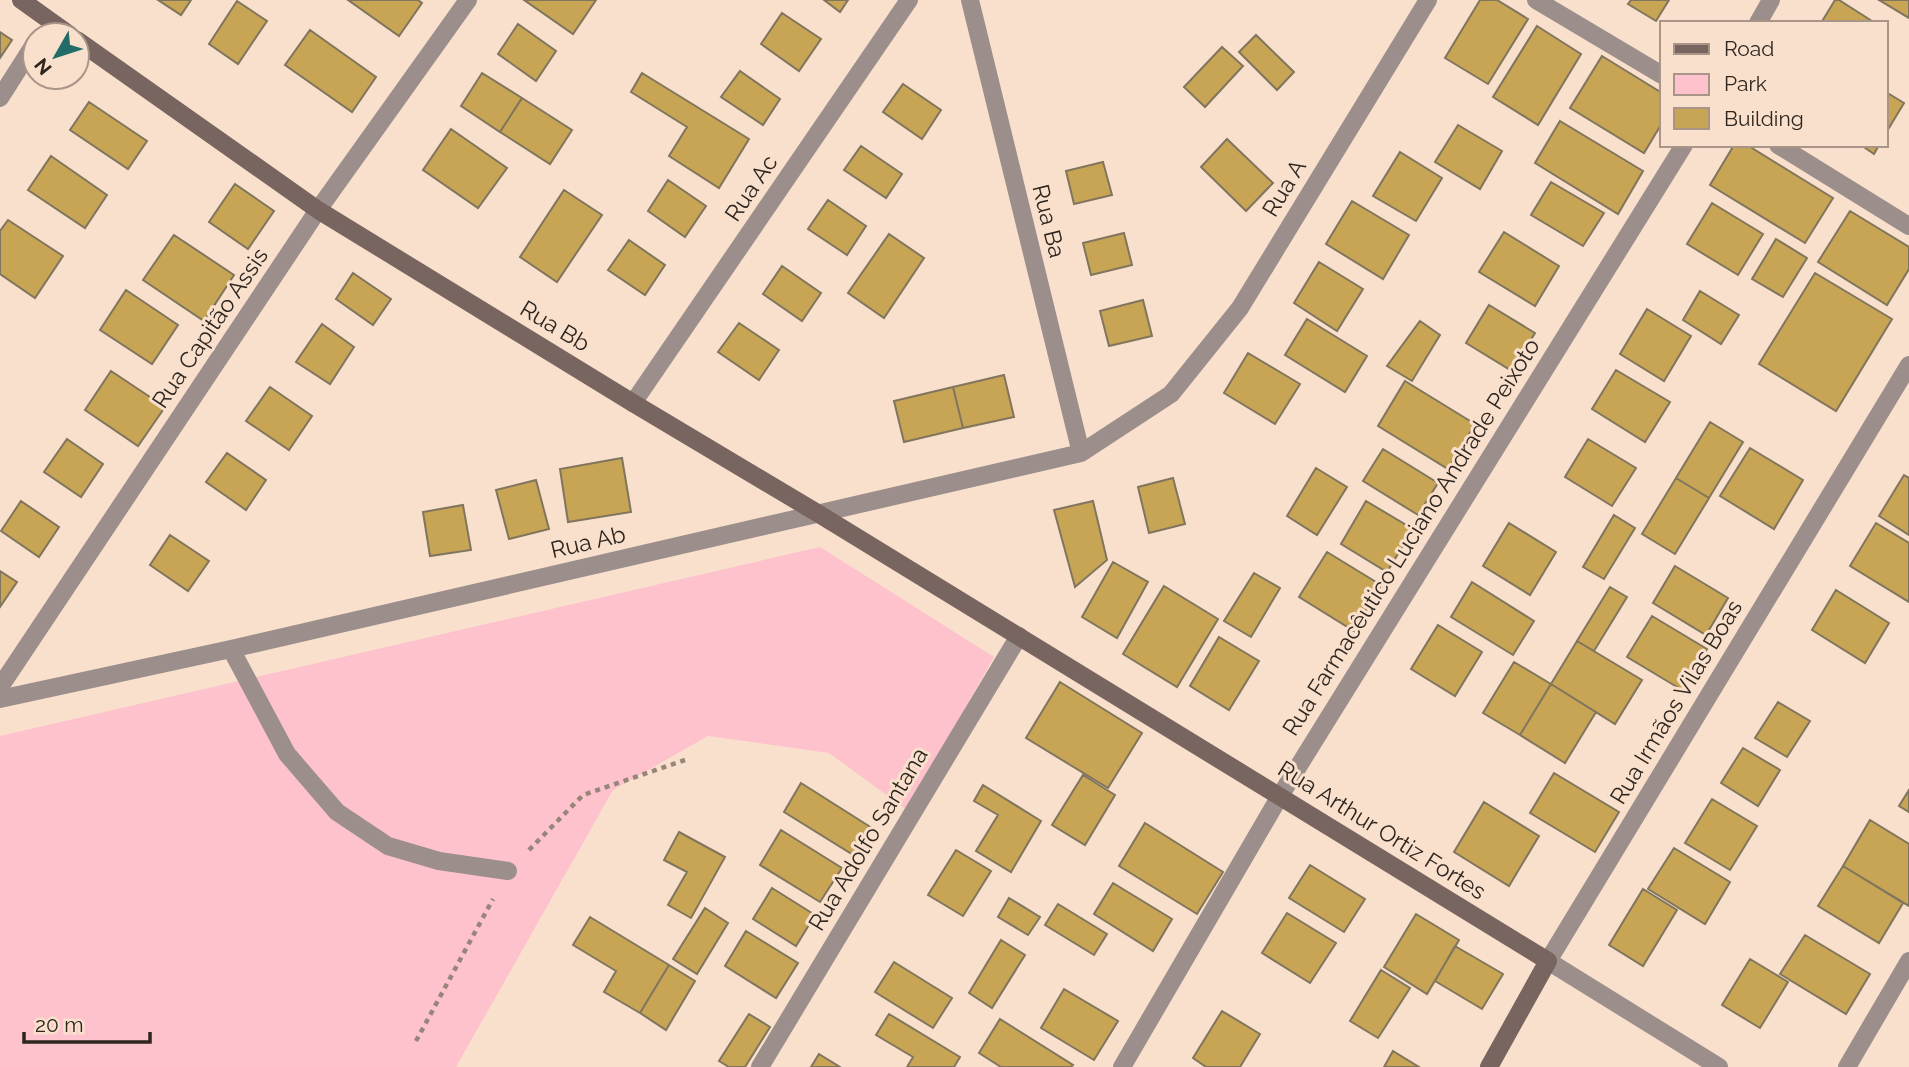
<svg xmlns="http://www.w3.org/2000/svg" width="1909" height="1067" viewBox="0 0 1909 1067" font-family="Raleway,sans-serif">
	<rect width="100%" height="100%" fill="#f9e0cd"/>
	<path fill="#fdc2cc" d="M 820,547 L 994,657 L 907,810 L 829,753 L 708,736 L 613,790 L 456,1067 L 0,1067 L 0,736 Z"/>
	<path fill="#c8a455" stroke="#80755d" stroke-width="2" d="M 158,0 L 191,0 L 181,15 Z
		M 348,0 L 418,0 L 422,3 L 399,36 Z
		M 524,0 L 596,0 L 573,34 Z
		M 824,0 L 848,0 L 840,12 Z
		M 1480,0 L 1497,0 L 1528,19 L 1488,84 L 1445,58 Z
		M 1631,0 L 1669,0 L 1656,21 L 1628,4 Z
		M 1835,0 L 1839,0 L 1875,23 L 1821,23 Z
		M 1879,0 L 1909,0 L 1909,18 Z
		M 237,1 L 267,21 L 238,64 L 209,44 Z
		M 782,13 L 821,39 L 799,71 L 761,44 Z
		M 518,24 L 556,51 L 536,81 L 498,54 Z
		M 1537,26 L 1581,54 L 1538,125 L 1493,97 Z
		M 310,30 L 376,77 L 352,112 L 285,65 Z
		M 0,32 L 12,40 L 0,58 Z
		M 1256,35 L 1294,72 L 1277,90 L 1239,52 Z
		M 1222,47 L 1243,66 L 1205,107 L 1184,87 Z
		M 1602,56 L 1662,93 L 1662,123 L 1644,153 L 1570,108 Z
		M 740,71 L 780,99 L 763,125 L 721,97 Z
		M 482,73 L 522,98 L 500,132 L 461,106 Z
		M 642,73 L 749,139 L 719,188 L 669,156 L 687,127 L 631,92 Z
		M 903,84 L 941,110 L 922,139 L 883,112 Z
		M 1886,92 L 1904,103 L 1886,133 Z
		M 522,98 L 572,130 L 550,164 L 500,132 Z
		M 89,102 L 147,141 L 128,169 L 70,130 Z
		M 1560,121 L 1643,171 L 1618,214 L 1535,163 Z
		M 1458,125 L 1502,151 L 1480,189 L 1435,162 Z
		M 451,129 L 507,168 L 478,208 L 423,170 Z
		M 1227,139 L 1273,183 L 1246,211 L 1201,167 Z
		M 1734,145 L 1747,145 L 1833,198 L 1805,243 L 1710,185 Z
		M 1861,145 L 1879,145 L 1874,154 Z
		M 861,146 L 902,174 L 886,198 L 844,170 Z
		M 1400,152 L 1442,178 L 1416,221 L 1373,196 Z
		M 51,156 L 107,195 L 85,228 L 28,190 Z
		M 1103,162 L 1112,195 L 1074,204 L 1066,171 Z
		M 668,180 L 706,206 L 685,237 L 648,211 Z
		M 1551,182 L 1604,213 L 1583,246 L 1531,215 Z
		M 235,184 L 274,211 L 248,249 L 209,222 Z
		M 564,190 L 602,215 L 557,282 L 520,257 Z
		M 828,200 L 866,226 L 847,255 L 808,229 Z
		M 1352,201 L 1409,235 L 1383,279 L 1326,244 Z
		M 1712,203 L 1763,234 L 1738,275 L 1687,244 Z
		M 1850,211 L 1909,247 L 1909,269 L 1887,305 L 1818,262 Z
		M 8,220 L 63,256 L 35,298 L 0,274 L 0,231 Z
		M 1504,232 L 1559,266 L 1535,306 L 1479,272 Z
		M 1124,233 L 1132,265 L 1091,275 L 1083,243 Z
		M 889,234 L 924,258 L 884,318 L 848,293 Z
		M 174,235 L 234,275 L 204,321 L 143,280 Z
		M 1776,239 L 1807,258 L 1783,297 L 1752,279 Z
		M 629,240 L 665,265 L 645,295 L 608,270 Z
		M 1319,262 L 1363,289 L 1337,331 L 1294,303 Z
		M 782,266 L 821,293 L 802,321 L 763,294 Z
		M 353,273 L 391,299 L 373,325 L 336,299 Z
		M 1815,273 L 1892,319 L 1836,411 L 1759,364 Z
		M 126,290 L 178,325 L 152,364 L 100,330 Z
		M 1700,291 L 1739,315 L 1721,344 L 1683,320 Z
		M 1143,300 L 1152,336 L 1109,346 L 1100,311 Z
		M 1489,305 L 1535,333 L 1512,371 L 1466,343 Z
		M 1647,309 L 1691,336 L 1664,381 L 1620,354 Z
		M 1307,319 L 1367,356 L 1345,392 L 1285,355 Z
		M 1420,321 L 1440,335 L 1412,381 L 1387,366 Z
		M 739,323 L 779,350 L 759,380 L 718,352 Z
		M 322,324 L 354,347 L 330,384 L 296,362 Z
		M 1248,353 L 1300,384 L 1275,424 L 1224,393 Z
		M 1616,370 L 1670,402 L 1645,442 L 1592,409 Z
		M 111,371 L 165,407 L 138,446 L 85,410 Z
		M 1004,375 L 1014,417 L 963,428 L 953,387 Z
		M 1405,381 L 1475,424 L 1448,469 L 1378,426 Z
		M 270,387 L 312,416 L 289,450 L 246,421 Z
		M 953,387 L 963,428 L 904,442 L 894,401 Z
		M 1710,422 L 1743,442 L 1709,498 L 1676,478 Z
		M 67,439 L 103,464 L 81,497 L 44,472 Z
		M 1588,439 L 1636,468 L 1612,506 L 1565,477 Z
		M 1750,448 L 1803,480 L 1774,529 L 1720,496 Z
		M 1383,449 L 1438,483 L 1418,515 L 1363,481 Z
		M 227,453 L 266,480 L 246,510 L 206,482 Z
		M 622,458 L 631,512 L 568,522 L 560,469 Z
		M 1316,468 L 1347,487 L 1317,535 L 1287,516 Z
		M 1904,475 L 1909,478 L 1909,535 L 1879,516 Z
		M 1173,478 L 1185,524 L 1149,533 L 1138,487 Z
		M 1676,478 L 1709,498 L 1675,554 L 1642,534 Z
		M 536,480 L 549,529 L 509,539 L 496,490 Z
		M 21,501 L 59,527 L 39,557 L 1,531 Z
		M 1093,501 L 1107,560 L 1075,587 L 1054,510 Z
		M 1366,501 L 1413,529 L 1387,572 L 1341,544 Z
		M 463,505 L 471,550 L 430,556 L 423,512 Z
		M 1614,515 L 1635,528 L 1604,579 L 1583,567 Z
		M 1509,523 L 1556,552 L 1530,595 L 1483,566 Z
		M 1876,523 L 1909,543 L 1909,602 L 1850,566 Z
		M 170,535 L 209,561 L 188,591 L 150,565 Z
		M 1327,552 L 1381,585 L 1354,631 L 1299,597 Z
		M 1113,562 L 1148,582 L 1117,638 L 1082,617 Z
		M 1675,566 L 1728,598 L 1706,635 L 1653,603 Z
		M 0,571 L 17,582 L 0,607 Z
		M 1254,573 L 1280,588 L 1251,637 L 1224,621 Z
		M 1472,582 L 1534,621 L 1513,655 L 1451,617 Z
		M 1164,586 L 1218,619 L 1177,687 L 1123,654 Z
		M 1610,587 L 1627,597 L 1594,651 L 1577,641 Z
		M 1836,590 L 1889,623 L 1865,663 L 1812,630 Z
		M 1652,616 L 1707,649 L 1682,690 L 1627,657 Z
		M 1438,625 L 1482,652 L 1455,696 L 1411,669 Z
		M 1219,637 L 1259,661 L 1229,710 L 1190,686 Z
		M 1577,641 L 1642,680 L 1615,724 L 1551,684 Z
		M 1514,662 L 1551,684 L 1520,735 L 1483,713 Z
		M 1060,682 L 1142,733 L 1108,788 L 1026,738 Z
		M 1551,684 L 1596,712 L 1565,763 L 1520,735 Z
		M 1778,702 L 1810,721 L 1787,757 L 1755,738 Z
		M 1743,748 L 1780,770 L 1758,806 L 1721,783 Z
		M 1554,773 L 1619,812 L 1595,852 L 1530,813 Z
		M 1083,775 L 1115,795 L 1085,845 L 1052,825 Z
		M 801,783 L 872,828 L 855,856 L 784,812 Z
		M 983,785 L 1041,821 L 1011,872 L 976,851 L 998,815 L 974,801 Z
		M 1909,790 L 1909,812 L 1899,806 Z
		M 1712,799 L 1757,826 L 1730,870 L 1685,843 Z
		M 1484,802 L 1539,836 L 1509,886 L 1454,852 Z
		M 1870,820 L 1909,844 L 1909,906 L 1843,866 Z
		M 1145,823 L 1223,872 L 1197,914 L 1119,866 Z
		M 781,830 L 842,868 L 820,902 L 760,865 Z
		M 679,832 L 725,857 L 691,918 L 668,905 L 687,872 L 664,860 Z
		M 1674,848 L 1730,882 L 1705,924 L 1648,889 Z
		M 956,850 L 991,871 L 963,916 L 928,895 Z
		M 1310,865 L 1365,899 L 1344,932 L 1289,898 Z
		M 1843,866 L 1903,903 L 1879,943 L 1818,906 Z
		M 1113,883 L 1172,919 L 1153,951 L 1094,914 Z
		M 772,888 L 815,915 L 796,946 L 753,919 Z
		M 1643,889 L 1677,910 L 1643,966 L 1609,945 Z
		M 1009,898 L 1040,917 L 1028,935 L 998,917 Z
		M 1058,904 L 1107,934 L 1094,955 L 1045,925 Z
		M 705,908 L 728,923 L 697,974 L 673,959 Z
		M 1287,913 L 1336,943 L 1310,983 L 1262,953 Z
		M 1416,914 L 1459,940 L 1427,994 L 1384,967 Z
		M 590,917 L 669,965 L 640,1013 L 604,992 L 616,971 L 573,945 Z
		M 746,931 L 798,963 L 776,998 L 725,966 Z
		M 1805,935 L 1870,974 L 1846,1014 L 1780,974 Z
		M 1001,940 L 1025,955 L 992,1008 L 969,993 Z
		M 1455,946 L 1503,974 L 1482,1009 L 1435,981 Z
		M 1750,959 L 1788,982 L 1760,1028 L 1722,1005 Z
		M 894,962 L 952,998 L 933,1028 L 875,992 Z
		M 669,965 L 695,981 L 666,1030 L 640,1013 Z
		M 1381,970 L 1410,988 L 1378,1038 L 1350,1021 Z
		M 1064,989 L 1118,1021 L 1094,1060 L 1041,1028 Z
		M 1222,1011 L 1260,1034 L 1240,1067 L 1206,1067 L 1193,1058 Z
		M 749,1014 L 770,1027 L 745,1067 L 729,1067 L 719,1061 Z
		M 889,1014 L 960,1057 L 954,1067 L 907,1067 L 913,1057 L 876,1035 Z
		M 1000,1019 L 1073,1065 L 1071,1067 L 1001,1067 L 979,1053 Z
		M 1393,1051 L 1419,1067 L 1384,1067 Z
		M 819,1054 L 840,1067 L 811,1067 Z"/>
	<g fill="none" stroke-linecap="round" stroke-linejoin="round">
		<path stroke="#968578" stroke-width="4.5" stroke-dasharray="5 5" stroke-linecap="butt" d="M 529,850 L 583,795 L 685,760
			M 416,1041 L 493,899"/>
		<path stroke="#9b8e8b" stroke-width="18" d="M 970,0 L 1081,453
			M 1536,0 L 1662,75
			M 1758,23 L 1771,0
			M 0,98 L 35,43
			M 1778,145 L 1909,226
			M 633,403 L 909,0
			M 231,649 L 287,754 L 337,812 L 388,846 L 439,861 L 508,871
			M 0,687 L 318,210 L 468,0
			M 0,699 L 231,649 L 1081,453 L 1171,394 L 1240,308 L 1428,0
			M 760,1067 L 1019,636
			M 1122,1067 L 1280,796 L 1684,145
			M 1719,1067 L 1548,961 L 1909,365
			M 1847,1067 L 1909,961"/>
		<path stroke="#786560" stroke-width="18" d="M 21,0 L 70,35
			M 77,40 L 318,210 L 633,403 L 819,514 L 1548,961 L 1489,1067"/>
	</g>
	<g text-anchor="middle" stroke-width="6" stroke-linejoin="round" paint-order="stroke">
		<g font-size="23" fill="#2e251e" stroke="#f9e0cd">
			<text transform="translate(751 188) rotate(-56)" y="8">Rua Ac</text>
			<text transform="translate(1284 188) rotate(-59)" y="8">Rua A</text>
			<text transform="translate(1049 221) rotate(76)" y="8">Rua Ba</text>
			<text transform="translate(555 326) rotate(31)" y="8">Rua Bb</text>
			<text transform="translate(210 328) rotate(-56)" y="8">Rua Capitão Assis</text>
			<text transform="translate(1411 537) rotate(-58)" y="8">Rua Farmacêutico Luciano Andrade Peixoto</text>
			<text transform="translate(588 542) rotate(-13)" y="8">Rua Ab</text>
			<text transform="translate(1676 702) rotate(-59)" y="8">Rua Irmãos Vilas Boas</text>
			<text transform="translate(1382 830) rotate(32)" y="8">Rua Arthur Ortiz Fortes</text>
			<text transform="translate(868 839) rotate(-59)" y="8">Rua Adolfo Santana</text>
		</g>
	</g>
	<rect x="1660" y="21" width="228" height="126" fill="#f9e0cd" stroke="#a89587" stroke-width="2"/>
	<rect x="1674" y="44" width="35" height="10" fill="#786560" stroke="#a89587" stroke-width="2"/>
	<text x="1724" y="56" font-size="21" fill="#2e251e">Road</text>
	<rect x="1674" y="74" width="35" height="21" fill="#fdc2cc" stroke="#a89587" stroke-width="2"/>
	<text x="1724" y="91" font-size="21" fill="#2e251e">Park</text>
	<rect x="1674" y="108" width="35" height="21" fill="#c8a455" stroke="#a89587" stroke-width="2"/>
	<text x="1724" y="126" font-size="21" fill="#2e251e">Building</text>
	<g transform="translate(56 56) rotate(231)"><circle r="33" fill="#f9e0cd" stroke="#a89587" stroke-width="2"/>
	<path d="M0-5L12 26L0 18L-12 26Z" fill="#216c67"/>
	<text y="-10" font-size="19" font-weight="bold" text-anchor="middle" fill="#2e251e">N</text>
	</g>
	<path d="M24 1032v10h126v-10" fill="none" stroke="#2e251e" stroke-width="3.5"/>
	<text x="35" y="1032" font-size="21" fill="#2e251e" stroke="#f9e0cd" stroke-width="5" paint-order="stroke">20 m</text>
</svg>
